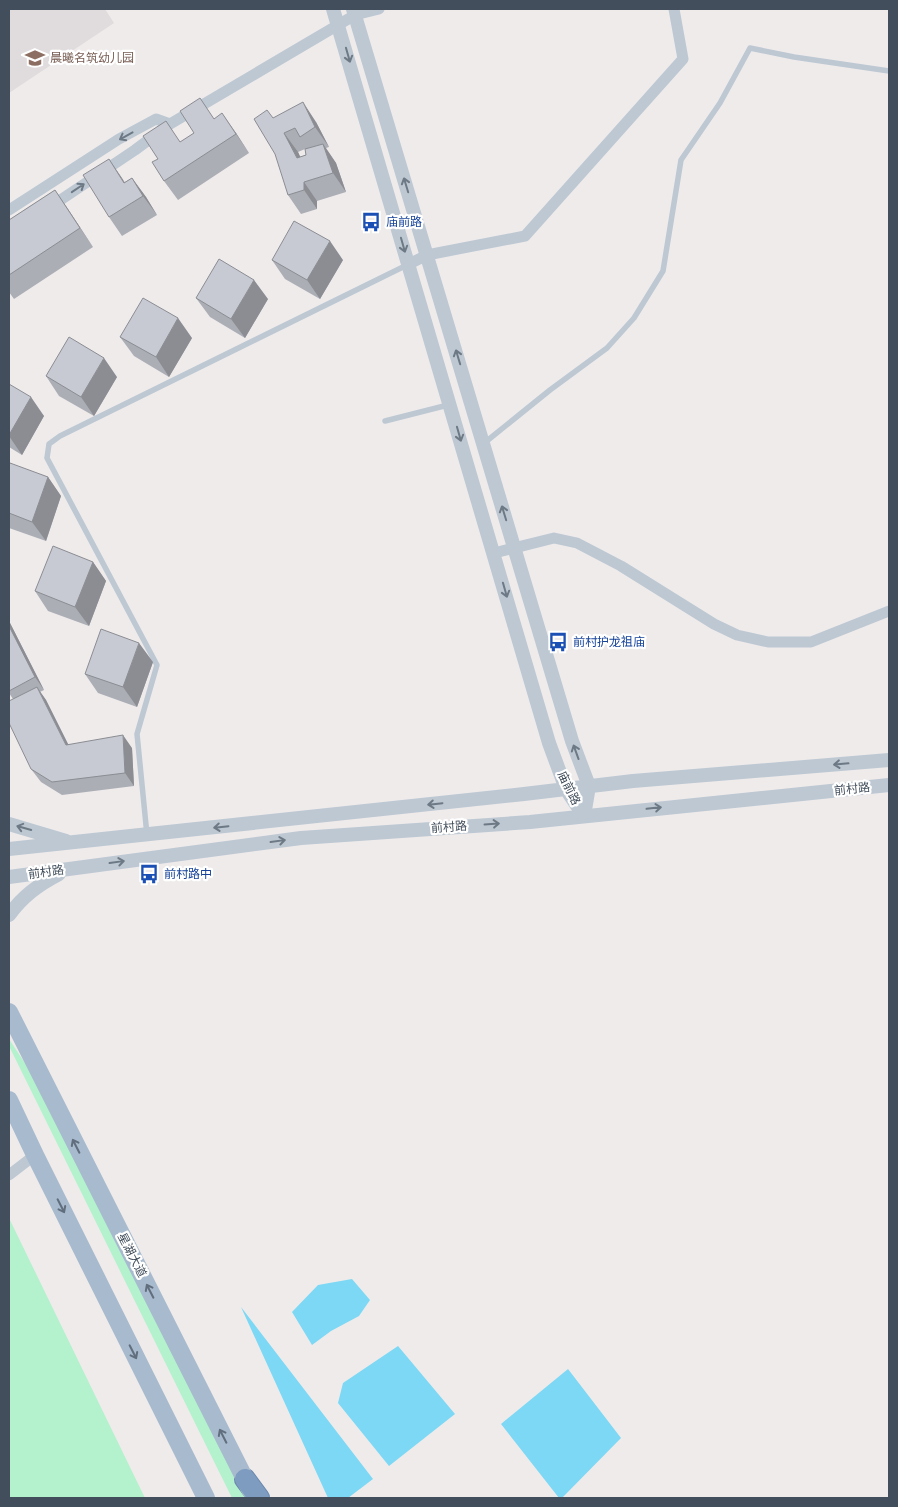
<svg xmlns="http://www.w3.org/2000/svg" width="898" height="1507" viewBox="0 0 898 1507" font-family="Commissioner,'Noto Sans SC',sans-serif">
	<rect width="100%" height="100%" fill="#efebeb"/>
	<path fill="#e0dcdd" d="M 9,9 L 105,9 L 114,23 L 9,93 Z"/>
	<path fill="#b4f2ce" d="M 9,1039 L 56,1110 L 252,1498 L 232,1498 L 9,1046 Z
		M 9,1218 L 145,1498 L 9,1498 Z"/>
	<path fill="#7cd8f4" d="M 352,1279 L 370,1300 L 359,1316 L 331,1331 L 312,1345 L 292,1312 L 318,1285 Z
		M 241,1307 L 373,1479 L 348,1498 L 328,1498 Z
		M 398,1346 L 455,1414 L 389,1466 L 338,1403 L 343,1383 Z
		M 568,1369 L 621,1438 L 562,1498 L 559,1498 L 501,1424 Z"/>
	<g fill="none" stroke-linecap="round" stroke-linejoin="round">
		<defs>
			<path id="motorway" d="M 245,1479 L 259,1498"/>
		</defs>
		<use href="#motorway" stroke="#6987ac" stroke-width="22"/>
		<path stroke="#bdc8d3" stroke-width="5.5" d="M 385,421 L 448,405
			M 483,444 L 550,390 L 607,348 L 634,318 L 663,271 L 681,160 L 720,103 L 750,48 L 794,57 L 889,71
			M 147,835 L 137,734 L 157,665 L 47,458 L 49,444 L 60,436 L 407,265"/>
		<path stroke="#bdc8d3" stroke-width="11" d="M 50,207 L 135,150 L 170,124 L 355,15 L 379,9
			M 9,210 L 119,139 L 156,119 L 170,124
			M 409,264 L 427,255 L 525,236 L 683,59 L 674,9
			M 494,553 L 554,538 L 577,543 L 621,566 L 714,624 L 737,635 L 768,642 L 811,642 L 889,611
			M 9,1175 L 35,1155"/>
		<path stroke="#bdc8d3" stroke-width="14" d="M 333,9 L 549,743 L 566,789 L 584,816
			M 353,9 L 572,741 L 589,786 L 584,816
			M 9,824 L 66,841
			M 9,849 L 524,794 L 633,781 L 889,760
			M 9,877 L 301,838 L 530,822 L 889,785
			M 9,915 C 23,896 38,885 59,874"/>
		<path stroke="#a8bace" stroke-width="18" d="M 9,1012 L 251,1491
			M 9,1100 L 35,1155 L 206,1498"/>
		<use href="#motorway" stroke="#7e9cc0" stroke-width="20"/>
	</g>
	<path fill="#abaeb5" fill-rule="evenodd" d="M 215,118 L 236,133 L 249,153 L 178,200 L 164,181 L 181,142 Z
		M 273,118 L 316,122 L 329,147 L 326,148 L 336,163 L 346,192 L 317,201 L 317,209 L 301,214 L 288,195 ZM 305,149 L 306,155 L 300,157 L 298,152 Z
		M 132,178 L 146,197 L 157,215 L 122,236 L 109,217 L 125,182 Z
		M 55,190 L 93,247 L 14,299 L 9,292 L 9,220 Z
		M 272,260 L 343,260 L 320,299 L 285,279 Z
		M 196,298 L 268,299 L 245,338 L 210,317 Z
		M 120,337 L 192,338 L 169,377 L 134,356 Z
		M 46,376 L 117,377 L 94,416 L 59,396 Z
		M 9,384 L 44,416 L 22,455 L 9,447 Z
		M 9,466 L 48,477 L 61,496 L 46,541 L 9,528 Z
		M 93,562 L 106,581 L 89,626 L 48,611 L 35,591 Z
		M 9,621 L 44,690 L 40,692 L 46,700 L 68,744 L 132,748 L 134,786 L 62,795 L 41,782 L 31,769 L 13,699 L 9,693 Z
		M 153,662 L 137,707 L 98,693 L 85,674 Z"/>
	<path fill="#8b8d93" d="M 303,102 L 316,122 L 329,147 L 315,127 Z
		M 222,113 L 236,133 L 249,153 L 236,134 Z
		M 284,133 L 298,152 L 310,177 L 297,158 Z
		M 323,144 L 336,163 L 346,192 L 333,173 Z
		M 109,159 L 122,178 L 137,202 L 124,183 Z
		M 132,178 L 146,197 L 157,215 L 143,196 Z
		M 304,182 L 317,201 L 317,209 L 304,190 Z
		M 55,190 L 68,209 L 93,247 L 80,228 Z
		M 330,241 L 343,260 L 320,299 L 307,280 Z
		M 254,280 L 268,299 L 245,338 L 231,319 Z
		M 178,318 L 192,338 L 169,377 L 156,357 Z
		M 104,358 L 117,377 L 94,416 L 81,397 Z
		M 31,397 L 44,416 L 22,455 L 9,436 L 9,435 Z
		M 48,477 L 61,496 L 46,541 L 32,522 Z
		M 93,562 L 106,581 L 89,626 L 75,607 Z
		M 9,621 L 44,690 L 35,677 L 9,626 Z
		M 139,643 L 153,662 L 137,707 L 123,687 Z
		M 37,687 L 46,700 L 75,758 L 66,745 Z
		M 123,735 L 132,748 L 134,786 L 125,773 Z"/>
	<path fill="#c7cad2" stroke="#8b8d93" d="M 200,98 L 214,119 L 222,113 L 236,134 L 164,181 L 152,162 L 158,159 L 143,136 L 166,121 L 180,142 L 194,133 L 180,111 Z
		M 303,102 L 315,127 L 300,137 L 295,128 L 284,133 L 297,158 L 306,155 L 305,149 L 323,144 L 333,173 L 304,182 L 304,190 L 288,195 L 275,154 L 254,119 L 267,110 L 273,118 Z
		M 109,159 L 124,183 L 132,178 L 143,196 L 109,217 L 83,175 Z
		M 55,190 L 80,228 L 9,275 L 9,220 Z
		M 294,221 L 330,241 L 307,280 L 272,260 Z
		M 219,259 L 254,280 L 231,319 L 196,298 Z
		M 143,298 L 178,318 L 156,357 L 120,337 Z
		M 69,337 L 104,358 L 81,397 L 46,376 Z
		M 9,384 L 31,397 L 9,435 Z
		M 10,463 L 48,477 L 32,522 L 9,513 L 9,466 Z
		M 53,546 L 93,562 L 75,607 L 35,591 Z
		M 9,626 L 35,677 L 9,691 Z
		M 101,629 L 139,643 L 123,687 L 85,674 Z
		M 37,687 L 66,745 L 123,735 L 125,773 L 52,782 L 31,769 L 9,723 L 9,701 Z"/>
	<defs><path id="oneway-shaft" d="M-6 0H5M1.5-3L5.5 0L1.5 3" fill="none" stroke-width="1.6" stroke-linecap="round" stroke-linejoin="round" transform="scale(1.25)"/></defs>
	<g stroke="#6d7985">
		<use href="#oneway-shaft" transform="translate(348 55) rotate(74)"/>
		<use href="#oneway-shaft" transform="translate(126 136) rotate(151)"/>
		<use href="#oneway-shaft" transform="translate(406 185) rotate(-107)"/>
		<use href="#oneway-shaft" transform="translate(78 188) rotate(-34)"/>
		<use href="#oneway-shaft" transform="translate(403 245) rotate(74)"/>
		<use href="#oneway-shaft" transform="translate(458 357) rotate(-107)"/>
		<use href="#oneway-shaft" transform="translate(459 434) rotate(74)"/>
		<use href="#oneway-shaft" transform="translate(504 513) rotate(-107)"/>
		<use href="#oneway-shaft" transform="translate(505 590) rotate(74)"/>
		<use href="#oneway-shaft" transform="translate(576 752) rotate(-110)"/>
		<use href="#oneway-shaft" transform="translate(841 764) rotate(175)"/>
		<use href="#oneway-shaft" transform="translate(435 804) rotate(174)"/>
		<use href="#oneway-shaft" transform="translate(654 808) rotate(-6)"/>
		<use href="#oneway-shaft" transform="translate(492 824) rotate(-4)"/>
		<use href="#oneway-shaft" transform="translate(221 827) rotate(174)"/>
		<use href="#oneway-shaft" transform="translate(24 828) rotate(-164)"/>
		<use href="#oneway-shaft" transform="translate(278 841) rotate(-8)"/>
		<use href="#oneway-shaft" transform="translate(117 862) rotate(-8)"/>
	</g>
	<g stroke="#616e7e">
		<use href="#oneway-shaft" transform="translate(76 1146) rotate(-117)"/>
		<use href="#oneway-shaft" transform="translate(61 1206) rotate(63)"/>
		<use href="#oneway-shaft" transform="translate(150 1291) rotate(-117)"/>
		<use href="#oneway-shaft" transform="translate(133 1352) rotate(63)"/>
		<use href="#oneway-shaft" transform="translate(223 1436) rotate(-117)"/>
	</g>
	<defs>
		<symbol id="school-bare" viewBox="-9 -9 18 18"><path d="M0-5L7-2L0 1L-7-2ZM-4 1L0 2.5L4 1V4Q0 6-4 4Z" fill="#8d6e63" stroke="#fff" stroke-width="2.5" paint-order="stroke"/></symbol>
		<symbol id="bus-bare" viewBox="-9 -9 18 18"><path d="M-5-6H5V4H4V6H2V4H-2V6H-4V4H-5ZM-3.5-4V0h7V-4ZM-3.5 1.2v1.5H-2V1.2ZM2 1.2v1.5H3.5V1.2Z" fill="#1a4fb4" stroke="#fff" stroke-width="2.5" paint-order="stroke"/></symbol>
	</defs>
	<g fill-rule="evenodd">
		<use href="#school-bare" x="21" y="44" width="28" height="28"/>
		<use href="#bus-bare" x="357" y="208" width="28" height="28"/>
		<use href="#bus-bare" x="544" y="628" width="28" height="28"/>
		<use href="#bus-bare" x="135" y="860" width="28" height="28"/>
	</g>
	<g text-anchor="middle" stroke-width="4.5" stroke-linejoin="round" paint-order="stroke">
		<g font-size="12" fill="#785e54" stroke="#fff" text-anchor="start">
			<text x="50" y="62">晨曦名筑幼儿园</text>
		</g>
		<g font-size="12" fill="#164399" stroke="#fff" text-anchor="start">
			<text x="386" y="226">庙前路</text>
			<text x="573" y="646">前村护龙祖庙</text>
			<text x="164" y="878">前村路中</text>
		</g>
		<g font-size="12" fill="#424e5b" stroke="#fff">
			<text transform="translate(569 788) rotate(64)" y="4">庙前路</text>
			<text transform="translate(852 789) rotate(-6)" y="4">前村路</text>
			<text transform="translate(449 827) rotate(-4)" y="4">前村路</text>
			<text transform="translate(46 872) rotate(-8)" y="4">前村路</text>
			<text transform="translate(132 1255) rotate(63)" y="4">星湖大道</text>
		</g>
	</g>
	<rect width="898" height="1507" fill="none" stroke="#424e5b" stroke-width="20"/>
</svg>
